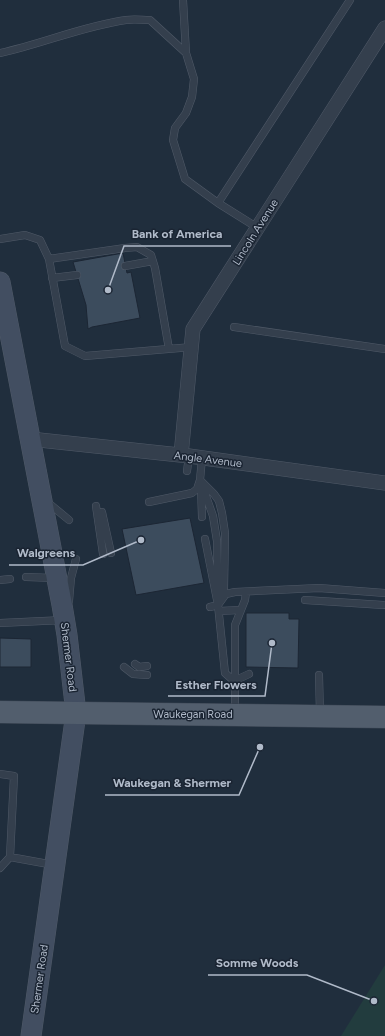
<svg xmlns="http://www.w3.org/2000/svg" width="385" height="1036" viewBox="0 0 385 1036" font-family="Figtree,sans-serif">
	<rect width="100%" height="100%" fill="#202e3d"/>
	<path fill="#223c3e" d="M 385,965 L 385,1036 L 341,1036 Z"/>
	<path fill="#3c4c5d" stroke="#1c2634" d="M 123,253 L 127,273 L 131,272 L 140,318 L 92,327 L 88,329 L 86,305 L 73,262 Z
		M 190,518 L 204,583 L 136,595 L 122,529 Z
		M 246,613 L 289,613 L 289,619 L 299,619 L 298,668 L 246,667 Z
		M 0,638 L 31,639 L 31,667 L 0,667 Z"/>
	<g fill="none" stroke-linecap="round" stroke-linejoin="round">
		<defs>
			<path id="lane" d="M 183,0 L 186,53
				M 0,53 C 42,44 83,26 126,20 C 134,19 142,20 150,20 L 186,53 L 194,79 L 192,97 L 186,113 L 175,128 L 173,140 L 185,179 L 218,203 L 258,228
				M 218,203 L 350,0
				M 0,239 L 25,235 L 40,240 L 49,259 L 65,346 L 85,356 L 192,347
				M 49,259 L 125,248 L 137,247 L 151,255 L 155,268 L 169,349
				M 125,266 L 153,261
				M 52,278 L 77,275
				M 234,327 L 385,349
				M 202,458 L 200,480 L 214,494 L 219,501 L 222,513 L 225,533 L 224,589 L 221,598
				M 187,471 L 189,456
				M 201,482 L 213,516 L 217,541 L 218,597
				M 201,488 L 202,517
				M 46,501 L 69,520
				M 149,502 L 192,493 L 197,489 L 200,480
				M 96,506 L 103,554
				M 102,512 L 111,553
				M 205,539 L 218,605 L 225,673 L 234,681
				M 26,577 L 54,578
				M 0,580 L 10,579
				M 305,600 L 383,605
				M 69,601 L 71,578 L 76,559
				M 210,607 L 218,605 L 226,594 L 235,592 L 319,588 L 385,593
				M 219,611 L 240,610
				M 0,623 L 64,620
				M 135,664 L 139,667 L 147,666
				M 124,667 L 133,674 L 147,675
				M 319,675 L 320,714
				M 234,681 L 249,674
				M 235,712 L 235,625 L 245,600 L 246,592
				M 0,774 L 14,776 L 10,857 L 54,865
				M 0,868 L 10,857"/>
			<path id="street" d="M 30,439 L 189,456 L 385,483
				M 181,455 L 193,329 L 385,28"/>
			<path id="secondary" d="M 0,282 L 62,605 L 67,635 L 76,713 L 31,1036"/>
			<path id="primary" d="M 0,712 L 385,717"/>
		</defs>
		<use href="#lane" stroke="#505a68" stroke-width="8"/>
		<use href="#street" stroke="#505a68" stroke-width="15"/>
		<use href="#secondary" stroke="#505a68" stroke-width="21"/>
		<use href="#primary" stroke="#3e4856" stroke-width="23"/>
		<use href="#lane" stroke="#343f4d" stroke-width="7"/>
		<use href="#street" stroke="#343f4d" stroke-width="14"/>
		<use href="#secondary" stroke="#424e61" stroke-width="20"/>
		<use href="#primary" stroke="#525e6d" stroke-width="22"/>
	</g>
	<g text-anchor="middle" stroke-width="3" stroke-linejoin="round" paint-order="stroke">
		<g font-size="11" fill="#b0bac9" stroke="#1a2432">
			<text transform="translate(255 232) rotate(-58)" y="4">Lincoln Avenue</text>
			<text transform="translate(208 459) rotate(7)" y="4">Angle Avenue</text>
			<text transform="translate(69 657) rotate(83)" y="4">Shermer Road</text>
			<text x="193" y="718">Waukegan Road</text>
			<text transform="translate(39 979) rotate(-82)" y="4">Shermer Road</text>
		</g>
	</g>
	<path fill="none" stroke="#b0bac9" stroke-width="1.5" d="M108 290L124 246H231M141 540L83 565H9M272 643L265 696H168M260 747L239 795H105M374 1001L307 975H208"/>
	<g fill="#b0bac9" stroke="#1a2432" stroke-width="1.5">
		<circle cx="108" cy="290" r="4"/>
		<circle cx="141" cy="540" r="4"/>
		<circle cx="272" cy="643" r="4"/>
		<circle cx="260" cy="747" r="4"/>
		<circle cx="374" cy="1001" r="4"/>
	</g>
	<g font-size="12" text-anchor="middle" font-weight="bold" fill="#b0bac9" stroke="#1a2432" stroke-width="3" stroke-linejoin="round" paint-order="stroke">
		<text x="177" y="238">Bank of America</text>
		<text x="46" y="557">Walgreens</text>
		<text x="216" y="689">Esther Flowers</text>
		<text x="172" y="787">Waukegan &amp; Shermer</text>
		<text x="257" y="967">Somme Woods</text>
	</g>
</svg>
